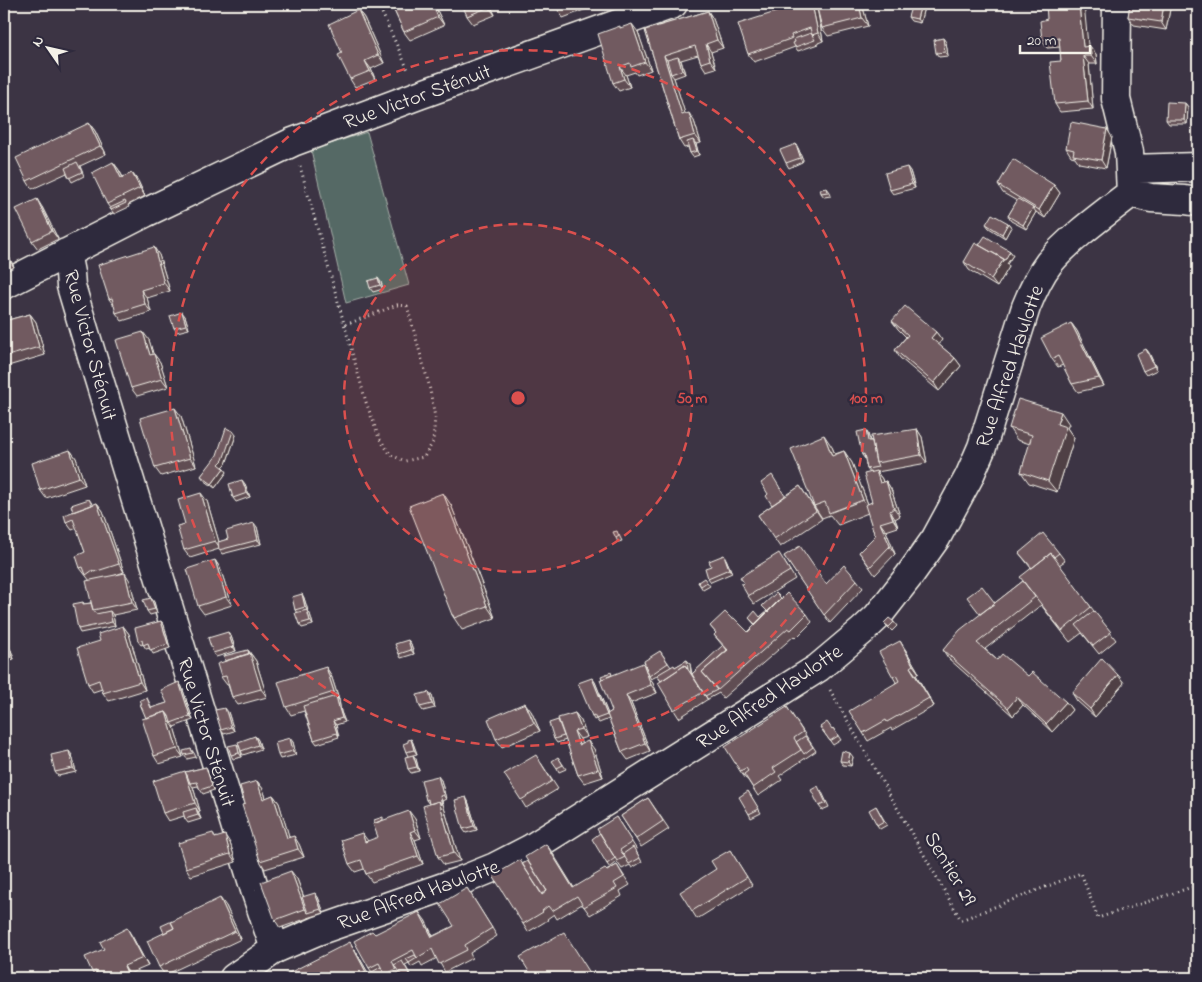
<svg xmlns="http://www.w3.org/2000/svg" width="1202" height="982" viewBox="0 0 1202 982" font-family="'Indie Flower',sans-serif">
	<rect width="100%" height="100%" fill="#3c3444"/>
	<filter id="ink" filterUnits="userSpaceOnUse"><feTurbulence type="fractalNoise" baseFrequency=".02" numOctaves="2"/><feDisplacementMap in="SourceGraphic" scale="10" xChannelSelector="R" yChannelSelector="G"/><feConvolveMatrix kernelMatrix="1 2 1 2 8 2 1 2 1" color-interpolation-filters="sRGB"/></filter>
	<g filter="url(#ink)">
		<path fill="#546965" stroke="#a4ada6" d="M 367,132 L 409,285 L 346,303 L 311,150 Z"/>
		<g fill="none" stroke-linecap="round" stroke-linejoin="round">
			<defs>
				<path id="minor" d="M 1117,4 L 1116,99 L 1129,152 L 1131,193
					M 1130,169 L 1198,167
					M 1131,193 L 1151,198 L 1185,200 L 1198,202
					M 66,253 L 70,273 L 71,286 L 94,363 L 255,890 L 275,949
					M 4,285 L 145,213 L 293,142 L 419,95 L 673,4
					M 234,978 L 275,949 L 317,931 L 458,882 L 495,867 L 530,849 L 818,668 L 862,631 L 877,617 L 909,576 L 936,538 L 969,477 L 982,447 L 1026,307 C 1032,292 1039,276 1049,263 C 1070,238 1104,214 1131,193"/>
			</defs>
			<use href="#minor" stroke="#f4f1e8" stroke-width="31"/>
			<path stroke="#f4f1e8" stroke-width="3" stroke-dasharray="1 4" stroke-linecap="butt" d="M 378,4 L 409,72
				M 300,166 L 366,402 L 379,438 L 391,455 L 405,461 L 424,457 L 433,442 L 435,417 L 429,385 L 407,306 L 397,305 L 345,325
				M 830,690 L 961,920 L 1081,873 L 1098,918 L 1198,885"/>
			<use href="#minor" stroke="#2f2a3d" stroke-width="28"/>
		</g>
		<path fill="#614d53" stroke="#f4f1e8" d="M 391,4 L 434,4 L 444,25 L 410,40 L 404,32 Z
			M 490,4 L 495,15 L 473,24 L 467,16 Z
			M 556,4 L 604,4 L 596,7 L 584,10 L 563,18 L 558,10 Z
			M 862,4 L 868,26 L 828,36 L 822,28 L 818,11 L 823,41 L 818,43 L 818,44 L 798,51 L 795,47 L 754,62 L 748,54 L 817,8 Z
			M 1130,4 L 1171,4 L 1166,30 L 1134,25 L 1128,17 Z
			M 924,7 L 920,23 L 911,21 L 908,17 Z
			M 358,10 L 364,18 L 384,63 L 371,69 L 375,79 L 355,87 L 350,79 Z
			M 708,11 L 713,19 L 723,48 L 711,52 L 716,68 L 706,71 L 701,63 L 698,55 L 681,60 L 685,74 L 674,78 L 685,114 L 694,121 L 701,143 L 696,144 L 699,155 L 693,157 L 690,153 L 688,147 L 684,148 L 679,140 L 645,30 Z
			M 1047,19 L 1088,46 L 1096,54 L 1097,64 L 1089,64 L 1093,109 L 1060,112 L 1055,104 L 1061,61 L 1060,47 L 1047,48 L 1042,40 Z
			M 620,28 L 638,32 L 651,70 L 637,75 L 635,72 L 626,75 L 630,87 L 619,91 L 613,83 Z
			M 946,42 L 948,56 L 939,57 L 936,53 Z
			M 1185,103 L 1188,107 L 1187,124 L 1169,124 L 1166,120 Z
			M 89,123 L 95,131 L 106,154 L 80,166 L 84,176 L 72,182 L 67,173 L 32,189 L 27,181 Z
			M 1112,137 L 1106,168 L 1079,163 L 1075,157 L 1071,156 L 1066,148 Z
			M 798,148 L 803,160 L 802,162 L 789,168 L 786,163 Z
			M 113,162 L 119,170 L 123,177 L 132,173 L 138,181 L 145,196 L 128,205 L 129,207 L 114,214 L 107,204 Z
			M 910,171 L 915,188 L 893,194 L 890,190 Z
			M 998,185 L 1054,185 L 1060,193 L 1045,218 L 1036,212 L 1026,229 L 1011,221 L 1008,216 L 1017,201 L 1003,193 Z
			M 827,188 L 830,192 L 831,196 L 824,197 L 821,193 Z
			M 42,207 L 58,239 L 38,249 L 32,241 Z
			M 1008,223 L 1011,227 L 1005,238 L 989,228 L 986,224 Z
			M 979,245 L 1010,251 L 1013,255 L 1007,264 L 1009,267 L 997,287 L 969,270 L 964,262 Z
			M 4,247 L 14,267 L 4,272 Z
			M 159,255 L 170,291 L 147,298 L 151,312 L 122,321 L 116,313 L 115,307 L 109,299 Z
			M 381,282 L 383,289 L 373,292 L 370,288 Z
			M 30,314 L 36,322 L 45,355 L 8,366 L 4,359 L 4,321 Z
			M 185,316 L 189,329 L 177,332 L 174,328 Z
			M 892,321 L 936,332 L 942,340 L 938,344 L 955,358 L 961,366 L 939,391 L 900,358 L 895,350 L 906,337 L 898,329 Z
			M 1071,323 L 1077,331 L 1104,386 L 1078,392 L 1072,384 L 1063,365 L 1058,367 L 1052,359 Z
			M 149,340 L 153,354 L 160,362 L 168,387 L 137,396 L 131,388 Z
			M 1146,349 L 1149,353 L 1157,370 L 1146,375 L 1143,371 Z
			M 181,416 L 196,466 L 161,476 L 155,468 Z
			M 1069,424 L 1067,428 L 1074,438 L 1057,492 L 1029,483 L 1021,472 L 1030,444 L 1017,440 L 1009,428 Z
			M 917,429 L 922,437 L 927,463 L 877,472 L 882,479 L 883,482 L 886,481 L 891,489 L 900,516 L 895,519 L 898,527 L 886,531 L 895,554 L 875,575 L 859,552 L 875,536 L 868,513 L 838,525 L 830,515 L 822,518 L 814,506 L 832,447 L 835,454 L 844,451 L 852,463 L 868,504 L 872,502 L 870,473 L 867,469 L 865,459 L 862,455 L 866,430 L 868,434 L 870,441 Z
			M 236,435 L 226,464 L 223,467 L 227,472 L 215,488 L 204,480 L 201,476 Z
			M 70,450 L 76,458 L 85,485 L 46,498 L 40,490 Z
			M 245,484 L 250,497 L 236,502 L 233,498 Z
			M 800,486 L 822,519 L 780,547 L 758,515 Z
			M 89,499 L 93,505 L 97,503 L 103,511 L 124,572 L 113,576 L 130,581 L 137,610 L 113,615 L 115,626 L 80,633 L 78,629 L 83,602 L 84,604 L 91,603 L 90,581 L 80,568 L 85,552 L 77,528 L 72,530 L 66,522 L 73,512 Z
			M 207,501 L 219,542 L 228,539 L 257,527 L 261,544 L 222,554 L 219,549 L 190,558 L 184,550 L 185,524 Z
			M 451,505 L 495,618 L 462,630 L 452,615 Z
			M 619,535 L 622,541 L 618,542 L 616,538 Z
			M 1019,553 L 1059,553 L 1065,561 L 1059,565 L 1116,640 L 1099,654 L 1082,633 L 1070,642 L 1041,605 L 985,649 L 997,660 L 1028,676 L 1066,702 L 1072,710 L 1052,732 L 1023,705 L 1013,716 L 948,658 L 943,650 L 995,603 L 1023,581 L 1031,568 Z
			M 784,556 L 826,584 L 857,580 L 863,588 L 830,623 Z
			M 726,559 L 732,573 L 711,582 L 708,578 Z
			M 215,560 L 220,568 L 232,605 L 204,614 L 198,606 Z
			M 784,561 L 795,579 L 754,604 L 748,596 Z
			M 698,582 L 707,582 L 710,586 L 703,590 Z
			M 302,594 L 304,598 L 308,611 L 310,614 L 313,625 L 302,628 L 299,624 L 297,613 L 295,610 Z
			M 151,598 L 154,602 L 157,613 L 150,615 L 147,611 Z
			M 781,598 L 807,614 L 812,622 L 796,638 L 794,636 L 723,698 L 719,693 L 708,699 L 679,718 L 674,710 L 661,681 L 657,676 L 651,679 L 657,693 L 631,703 L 650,751 L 628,760 L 622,752 L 609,719 L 599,723 L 596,719 L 594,720 L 592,716 L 592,678 L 595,682 L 608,714 L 612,711 L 613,675 L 647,669 L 660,651 L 671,667 L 675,667 L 687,660 L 690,664 L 692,674 L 723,646 L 714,635 L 716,633 L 710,626 L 732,619 L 748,632 L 755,625 L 749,618 L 760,617 L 767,611 L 762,606 Z
			M 161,621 L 164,625 L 170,648 L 153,654 L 150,648 L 146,649 L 143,644 L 141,645 L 138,641 Z
			M 894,622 L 897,626 L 892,631 L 884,623 Z
			M 123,626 L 129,634 L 145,690 L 109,701 L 103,693 L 102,689 L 93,692 L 88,684 L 100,641 Z
			M 231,636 L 236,651 L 216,657 L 213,653 Z
			M 408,640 L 411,644 L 414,654 L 401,658 L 399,654 Z
			M 4,647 L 11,650 L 14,659 L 5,662 L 4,660 Z
			M 905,649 L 919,673 L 916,675 L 934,706 L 892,730 L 891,728 L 868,741 L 863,733 L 896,682 L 893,677 Z
			M 248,650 L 256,661 L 267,697 L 238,705 L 232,697 L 228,685 L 227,685 L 221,677 L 225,661 Z
			M 326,667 L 331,675 L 339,700 L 341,712 L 345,722 L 336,725 L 339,737 L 317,744 L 314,740 L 304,711 L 291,715 L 286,707 Z
			M 1118,675 L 1124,683 L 1095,717 L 1077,701 L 1072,693 Z
			M 179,682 L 182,687 L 193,720 L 174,727 L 183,757 L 159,764 L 154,756 L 146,718 L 142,704 L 147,698 L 152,708 L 167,703 Z
			M 432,696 L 435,708 L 423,711 L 420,707 Z
			M 787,707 L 816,751 L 779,776 L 782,780 L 758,796 L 747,779 L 746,779 L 740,771 Z
			M 531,711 L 540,731 L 502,747 L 496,739 Z
			M 228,712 L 234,731 L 224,734 L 221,730 Z
			M 575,713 L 581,721 L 587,737 L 580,739 L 581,744 L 594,749 L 603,777 L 584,783 L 578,775 L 566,740 L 557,743 L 554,739 L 558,720 Z
			M 820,727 L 832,729 L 833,728 L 841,740 L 833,745 Z
			M 255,736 L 258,740 L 261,749 L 243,755 L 240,749 L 242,757 L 233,759 L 231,755 Z
			M 411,739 L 413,743 L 417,754 L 413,755 L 416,759 L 419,771 L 411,773 L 408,769 L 408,756 L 406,752 L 408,742 Z
			M 293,742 L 296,755 L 280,759 L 278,755 Z
			M 191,749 L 194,753 L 196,757 L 187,759 L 184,755 Z
			M 72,755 L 76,772 L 58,776 L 55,772 Z
			M 558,757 L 566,769 L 559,772 L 557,768 Z
			M 853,757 L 851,766 L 843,765 L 840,761 Z
			M 541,763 L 558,789 L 526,808 L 521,800 Z
			M 206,767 L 208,771 L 214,790 L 203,794 L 198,786 L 193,787 L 200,811 L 198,812 L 201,819 L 188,823 L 185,819 L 184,816 L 168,821 L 163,813 L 185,772 Z
			M 441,780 L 446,799 L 442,801 L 460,861 L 444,865 L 438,857 L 429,804 L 426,800 Z
			M 257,781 L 263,789 L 266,798 L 273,795 L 279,803 L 289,837 L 299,844 L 304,857 L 265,869 L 260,861 L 245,804 Z
			M 821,790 L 829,807 L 822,810 L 819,806 Z
			M 748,791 L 761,813 L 751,818 L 749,814 Z
			M 648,798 L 669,829 L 641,847 L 621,816 Z
			M 468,801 L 477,830 L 466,833 L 463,829 Z
			M 876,806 L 887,825 L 880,829 L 877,825 Z
			M 616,817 L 637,850 L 636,851 L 642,862 L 632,868 L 630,865 L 622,869 L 617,862 L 610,868 L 607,864 L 600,833 Z
			M 415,819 L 421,838 L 415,840 L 423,864 L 372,882 L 366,874 L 364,869 L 355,872 L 349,864 L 378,837 L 385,820 Z
			M 216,837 L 230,843 L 236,862 L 191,876 L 186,868 Z
			M 546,844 L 574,888 L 617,865 L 630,885 L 620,891 L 622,896 L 590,915 L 582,904 L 557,919 L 554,914 L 547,919 L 548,920 L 528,932 L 523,924 L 522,864 L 528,861 Z
			M 730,850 L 752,885 L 697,919 L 692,911 L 716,869 Z
			M 297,879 L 304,897 L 318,897 L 324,913 L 311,917 L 280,928 L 275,920 Z
			M 467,888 L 497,936 L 470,953 L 472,958 L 445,972 L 437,958 L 422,966 L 420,962 L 411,967 L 409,963 L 405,965 L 412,978 L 399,972 L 402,977 L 400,978 L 376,978 L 369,968 L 375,934 L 425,920 L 433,936 L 454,926 Z
			M 226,906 L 241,939 L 165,975 L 159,967 L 164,933 Z
			M 132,936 L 148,966 L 129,974 L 131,978 L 96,978 L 92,972 Z
			M 355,950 L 371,978 L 279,978 Z"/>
		<path fill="#4f3f44" stroke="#f4f1e8" d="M 432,4 L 434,4 L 444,25 L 438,17 Z
			M 488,4 L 490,4 L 495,15 L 489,7 Z
			M 812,4 L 814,4 L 817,8 L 823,41 L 818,33 Z
			M 859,4 L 862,4 L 868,26 L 862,18 Z
			M 921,4 L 924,7 L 920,23 L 917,19 Z
			M 1079,4 L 1084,4 L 1089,55 L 1083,47 Z
			M 1164,4 L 1171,4 L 1166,30 L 1161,22 Z
			M 358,10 L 364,18 L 384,63 L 378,55 Z
			M 708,11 L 713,19 L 723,48 L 717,40 Z
			M 632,24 L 638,32 L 651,70 L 645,62 Z
			M 943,38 L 946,42 L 948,56 L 945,52 Z
			M 706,44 L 711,52 L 716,68 L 710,60 Z
			M 1090,46 L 1096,54 L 1097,64 L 1091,56 Z
			M 664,56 L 670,64 L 671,74 L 674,78 L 688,123 L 682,115 Z
			M 1083,56 L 1089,64 L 1093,109 L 1088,101 Z
			M 678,57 L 681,61 L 685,74 L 682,70 Z
			M 365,61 L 371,69 L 375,79 L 370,71 Z
			M 620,67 L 626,75 L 630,87 L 624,79 Z
			M 1185,103 L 1188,107 L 1187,124 L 1184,120 Z
			M 689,113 L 694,121 L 701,143 L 695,135 Z
			M 89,123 L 95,131 L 106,154 L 100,146 Z
			M 1107,129 L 1112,137 L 1106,168 L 1101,160 Z
			M 693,140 L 696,144 L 699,155 L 697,151 Z
			M 796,144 L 798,148 L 803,160 L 802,162 L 800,158 Z
			M 113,162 L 119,170 L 127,186 L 121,178 Z
			M 907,167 L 910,171 L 915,188 L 912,184 Z
			M 132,173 L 138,181 L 145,196 L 140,188 Z
			M 1054,185 L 1060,193 L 1045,218 L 1039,210 Z
			M 37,199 L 42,207 L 58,239 L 52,231 Z
			M 1033,208 L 1036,212 L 1026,229 L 1023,225 Z
			M 1008,223 L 1011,227 L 1005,238 L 1002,234 Z
			M 4,247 L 14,267 L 8,259 L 4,250 Z
			M 154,247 L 159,255 L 170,291 L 164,283 Z
			M 1010,251 L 1013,255 L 1007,264 L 1009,267 L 997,287 L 991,279 L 1004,259 Z
			M 378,278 L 381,282 L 383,289 L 380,285 Z
			M 141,290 L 147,298 L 151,312 L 145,304 Z
			M 182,312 L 185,316 L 189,329 L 186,325 Z
			M 30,314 L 36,322 L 45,355 L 39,347 Z
			M 1071,323 L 1077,331 L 1104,386 L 1099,378 Z
			M 143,332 L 149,340 L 156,363 L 150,355 Z
			M 936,332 L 942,340 L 937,346 L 931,338 Z
			M 1146,349 L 1149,353 L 1157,370 L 1154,366 Z
			M 154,354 L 160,362 L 168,387 L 162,379 Z
			M 955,358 L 961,366 L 939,391 L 934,383 Z
			M 175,408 L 181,416 L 196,466 L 190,458 Z
			M 1061,412 L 1069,424 L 1067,428 L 1074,438 L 1057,492 L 1048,481 L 1057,424 Z
			M 917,429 L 922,437 L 927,463 L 921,455 Z
			M 866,430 L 868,434 L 871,445 L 868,441 Z
			M 233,431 L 236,435 L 226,464 L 222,468 L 219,464 Z
			M 824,435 L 832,447 L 840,467 L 832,456 Z
			M 70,450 L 76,458 L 85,485 L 79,477 Z
			M 844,451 L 852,463 L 871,512 L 863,500 Z
			M 224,468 L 227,472 L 215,488 L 212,484 Z
			M 876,471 L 882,479 L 885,491 L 880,483 Z
			M 242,480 L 245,484 L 250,497 L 247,493 Z
			M 886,481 L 891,489 L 900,516 L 894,508 Z
			M 201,493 L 207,501 L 221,549 L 215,541 Z
			M 443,493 L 451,505 L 495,618 L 487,606 Z
			M 97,503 L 103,511 L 124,572 L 119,564 Z
			M 890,511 L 895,519 L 898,527 L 893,519 Z
			M 254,523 L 257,527 L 261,544 L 258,540 Z
			M 880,523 L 886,531 L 895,554 L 890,546 Z
			M 724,555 L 726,559 L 732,573 L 729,569 Z
			M 215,560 L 220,568 L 232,605 L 226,597 Z
			M 125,573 L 130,581 L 137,610 L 132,602 Z
			M 302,594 L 304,598 L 308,611 L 305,607 Z
			M 151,598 L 154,602 L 157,613 L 155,609 Z
			M 307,610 L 310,614 L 313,625 L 310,621 Z
			M 110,611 L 113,615 L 115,626 L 112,622 Z
			M 161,621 L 164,625 L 170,648 L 168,644 Z
			M 123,626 L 129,634 L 145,690 L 140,682 Z
			M 228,632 L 231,636 L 236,651 L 233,647 Z
			M 408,640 L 411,644 L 414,654 L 411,650 Z
			M 900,641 L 905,649 L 919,673 L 913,665 Z
			M 8,646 L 11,650 L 14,659 L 11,655 Z
			M 248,650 L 256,661 L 267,697 L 261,689 Z
			M 687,660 L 690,664 L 691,673 L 708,700 L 685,665 Z
			M 643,663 L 648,671 L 649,676 L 651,679 L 657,693 L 651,685 Z
			M 326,667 L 331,675 L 339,700 L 334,692 Z
			M 910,667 L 916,675 L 934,706 L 929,698 Z
			M 1118,675 L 1124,683 L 1095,717 L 1090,709 Z
			M 592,678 L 595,682 L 610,719 L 607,715 Z
			M 179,682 L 182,687 L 193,720 L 190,716 Z
			M 429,692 L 432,696 L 435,708 L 432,704 Z
			M 626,695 L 631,703 L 650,751 L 645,743 Z
			M 336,696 L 339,700 L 341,712 L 345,722 L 342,718 L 339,708 Z
			M 1017,697 L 1023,705 L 1013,716 L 1008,708 Z
			M 1066,702 L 1072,710 L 1052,732 L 1046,724 Z
			M 525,703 L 531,711 L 540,731 L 534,723 Z
			M 225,708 L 228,712 L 234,731 L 231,727 Z
			M 166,712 L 171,720 L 171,723 L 174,727 L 183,757 L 177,749 Z
			M 575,713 L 581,721 L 587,737 L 581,729 Z
			M 333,721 L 336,725 L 339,737 L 337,733 Z
			M 574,731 L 580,739 L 584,753 L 579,745 Z
			M 255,736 L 258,740 L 261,749 L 258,745 Z
			M 290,738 L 293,742 L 296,755 L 293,751 Z
			M 411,739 L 413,743 L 417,754 L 414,750 Z
			M 588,741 L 594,749 L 603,777 L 598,769 Z
			M 237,744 L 240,748 L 242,757 L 239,753 Z
			M 69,751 L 72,755 L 76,772 L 73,768 Z
			M 850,753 L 853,757 L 851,766 L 848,762 Z
			M 413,755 L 416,759 L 419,771 L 417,767 Z
			M 185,771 L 190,779 L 190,783 L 193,787 L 200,811 L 195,803 Z
			M 438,776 L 441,780 L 446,799 L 443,795 Z
			M 257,781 L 263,789 L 269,807 L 263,799 Z
			M 273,795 L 279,803 L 292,846 L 287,838 Z
			M 440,796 L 442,801 L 460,861 L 454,853 L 439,801 Z
			M 466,797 L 468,801 L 477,830 L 474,826 Z
			M 196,808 L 198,812 L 201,819 L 198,815 Z
			M 409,811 L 415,819 L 421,838 L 415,830 Z
			M 410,832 L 415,840 L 423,864 L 418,856 Z
			M 362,833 L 368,841 L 365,842 Z
			M 225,835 L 230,843 L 236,862 L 230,854 Z
			M 294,836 L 299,844 L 304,857 L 298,849 Z
			M 546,844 L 552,852 L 579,896 L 573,888 Z
			M 291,871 L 297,879 L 309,912 L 308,913 L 305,909 Z
			M 315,893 L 318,897 L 324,913 L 321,909 Z
			M 220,898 L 226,906 L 241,939 L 235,931 Z
			M 419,912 L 425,920 L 437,945 L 432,937 Z
			M 127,928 L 132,936 L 148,966 L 143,958 Z
			M 350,942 L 355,950 L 371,978 L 366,972 Z
			M 124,966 L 129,974 L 131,978 L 129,978 Z"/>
		<path fill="#715a61" stroke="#f4f1e8" d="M 391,4 L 432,4 L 438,17 L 404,32 Z
			M 462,4 L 488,4 L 489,7 L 467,16 Z
			M 556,4 L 573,4 L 558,10 Z
			M 581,4 L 589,4 L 581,6 Z
			M 801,4 L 812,4 L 818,33 L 812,35 L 810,28 L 791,35 L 792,38 L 790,39 L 748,54 L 738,24 Z
			M 816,4 L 859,4 L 862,18 L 822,28 Z
			M 912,4 L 921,4 L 917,19 L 908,17 Z
			M 1046,4 L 1079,4 L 1083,47 L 1090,46 L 1091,56 L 1083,56 L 1088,101 L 1055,104 L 1050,62 L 1061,61 L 1059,38 L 1042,40 L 1040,21 L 1047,19 Z
			M 1130,4 L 1164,4 L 1161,22 L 1128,17 Z
			M 358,10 L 378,55 L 365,61 L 370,71 L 350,79 L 338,55 L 342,53 L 329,24 Z
			M 708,11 L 717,40 L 706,44 L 710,60 L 701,63 L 695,46 L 664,56 L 682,115 L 689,113 L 695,135 L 679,140 L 645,30 Z
			M 632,24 L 645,62 L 631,67 L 630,63 L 620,67 L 624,79 L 613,83 L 598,34 L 620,26 L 620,28 Z
			M 811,33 L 815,40 L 795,47 L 793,43 L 795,42 L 794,39 Z
			M 943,38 L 945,52 L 936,53 L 934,40 Z
			M 678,57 L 682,70 L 671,74 L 667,60 Z
			M 1167,102 L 1185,103 L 1184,120 L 1166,120 Z
			M 1071,122 L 1107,129 L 1101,160 L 1073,155 L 1074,150 L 1066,148 Z
			M 89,123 L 100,146 L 27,181 L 16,158 Z
			M 693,140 L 697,151 L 690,153 L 687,142 Z
			M 796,144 L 800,156 L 800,158 L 786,163 L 780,150 Z
			M 1013,159 L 1054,185 L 1039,210 L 998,185 Z
			M 77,162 L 82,172 L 69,178 L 65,168 Z
			M 113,162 L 121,178 L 132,173 L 140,188 L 107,204 L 92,173 Z
			M 907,167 L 912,184 L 890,190 L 885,173 Z
			M 827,188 L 828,192 L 821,193 L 820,189 Z
			M 37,199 L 52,231 L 32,241 L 16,209 Z
			M 1018,199 L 1033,208 L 1023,225 L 1008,216 Z
			M 125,201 L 126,203 L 111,210 L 110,208 Z
			M 992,214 L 1008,223 L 1002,234 L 986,224 Z
			M 985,236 L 1010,251 L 1005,260 L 979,245 Z
			M 975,243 L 1004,259 L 991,279 L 964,262 Z
			M 154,247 L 164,283 L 141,290 L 145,304 L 116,313 L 112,298 L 109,299 L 98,265 Z
			M 4,250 L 8,259 L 4,261 Z
			M 378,278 L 380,285 L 370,288 L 368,281 Z
			M 905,306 L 936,332 L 931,338 L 955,358 L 934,383 L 895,350 L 908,335 L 892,321 Z
			M 182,312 L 186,325 L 174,328 L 170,316 Z
			M 30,314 L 39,347 L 4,357 L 4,321 Z
			M 1071,323 L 1099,378 L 1072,384 L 1058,356 L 1052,359 L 1041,338 Z
			M 143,332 L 150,355 L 154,354 L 162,379 L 131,388 L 116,340 Z
			M 1146,349 L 1154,366 L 1143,371 L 1136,354 Z
			M 1018,399 L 1061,412 L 1057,424 L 1066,427 L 1048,481 L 1021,472 L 1032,435 L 1009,428 Z
			M 175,408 L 190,458 L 155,468 L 140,418 Z
			M 226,428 L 233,431 L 223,460 L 219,464 L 224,468 L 212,484 L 201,476 L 217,455 Z
			M 917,429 L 921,455 L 876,463 L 871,436 Z
			M 866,430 L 868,441 L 872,441 L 876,463 L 878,467 L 867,469 L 864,454 L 862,455 L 857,432 Z
			M 824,435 L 832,456 L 844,451 L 863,500 L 829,513 L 825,502 L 814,506 L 791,449 Z
			M 70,450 L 79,477 L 40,490 L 32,463 Z
			M 876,471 L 880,483 L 886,481 L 894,508 L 890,511 L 893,519 L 880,523 L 890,546 L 870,567 L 859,552 L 875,536 L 865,505 L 872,502 L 864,474 Z
			M 772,475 L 785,496 L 772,505 L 766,496 L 768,494 L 761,483 Z
			M 242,480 L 247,493 L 233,498 L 229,484 Z
			M 800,486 L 816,511 L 774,539 L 758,515 Z
			M 201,493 L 215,541 L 184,550 L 177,526 L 185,524 L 178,500 Z
			M 443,493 L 487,606 L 454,618 L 453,615 L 452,615 L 409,506 Z
			M 89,499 L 92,505 L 73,512 L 71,505 Z
			M 97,503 L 119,564 L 94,572 L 93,570 L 86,575 L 83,567 L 80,568 L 76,556 L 85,552 L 73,519 L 66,522 L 64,515 Z
			M 254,523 L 258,540 L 219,550 L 218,542 L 228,539 L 226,531 Z
			M 617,531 L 619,536 L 616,538 L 613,532 Z
			M 1043,533 L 1059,553 L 1054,557 L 1051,553 L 1032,568 L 1019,553 Z
			M 800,546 L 826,584 L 844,565 L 857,580 L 824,615 L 784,556 Z
			M 779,553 L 790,571 L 748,596 L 741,584 L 744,583 L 740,577 Z
			M 1051,553 L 1091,607 L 1062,631 L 1020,577 Z
			M 724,555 L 729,569 L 708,578 L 705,568 L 711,566 L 709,561 Z
			M 215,560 L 226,597 L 198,606 L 187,569 Z
			M 125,573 L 132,602 L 93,610 L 86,581 Z
			M 704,578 L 707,582 L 701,586 L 698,582 Z
			M 1023,581 L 1035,597 L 977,643 L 997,660 L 1002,654 L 1028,676 L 1032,672 L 1066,702 L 1046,724 L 1017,697 L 1008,708 L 943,650 L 960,630 Z
			M 982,586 L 995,603 L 980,614 L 967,597 Z
			M 776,593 L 781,598 L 755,624 L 749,618 L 755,611 L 760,617 L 767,611 L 762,606 Z
			M 787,593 L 807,614 L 791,630 L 788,628 L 718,690 L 702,672 L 728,650 L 714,635 L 716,633 L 710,626 L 725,612 L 732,619 L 734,618 L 748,632 Z
			M 302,594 L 305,607 L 295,610 L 292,597 Z
			M 151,598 L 155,609 L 147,611 L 143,600 Z
			M 83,602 L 83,604 L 91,603 L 93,610 L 96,614 L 110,611 L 112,622 L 78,629 L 73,604 Z
			M 307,610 L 310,621 L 299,624 L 295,613 Z
			M 1094,611 L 1111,632 L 1093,646 L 1076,625 Z
			M 889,618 L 894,622 L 889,627 L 884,623 Z
			M 161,621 L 168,644 L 150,650 L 148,643 L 143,645 L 142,640 L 138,641 L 135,628 Z
			M 123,626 L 140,682 L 103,693 L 99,680 L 88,684 L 77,648 L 100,641 L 98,634 Z
			M 228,632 L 233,647 L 213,653 L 208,638 Z
			M 408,640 L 411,650 L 399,654 L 395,644 Z
			M 900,641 L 913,665 L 910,667 L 929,698 L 887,722 L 886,720 L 863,733 L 849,711 L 899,681 L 896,675 L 893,677 L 879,652 Z
			M 723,645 L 727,650 L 702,672 L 717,690 L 705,696 L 692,674 Z
			M 8,646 L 11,655 L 4,657 L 4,647 Z
			M 248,650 L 249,654 L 225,661 L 224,656 Z
			M 660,651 L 668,663 L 649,676 L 644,661 Z
			M 250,653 L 261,689 L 232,697 L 226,676 L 221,677 L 217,664 Z
			M 1102,658 L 1118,675 L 1090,709 L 1072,693 Z
			M 687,660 L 688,669 L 685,665 L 661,681 L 657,675 L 674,665 L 675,667 Z
			M 643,663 L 651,685 L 626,695 L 645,743 L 622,752 L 607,714 L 612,711 L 600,680 Z
			M 685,665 L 703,692 L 674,710 L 658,683 Z
			M 326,667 L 334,692 L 286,707 L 278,682 Z
			M 611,672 L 612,675 L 602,679 L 601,676 Z
			M 592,678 L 607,715 L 596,719 L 594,715 L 592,716 L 578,683 Z
			M 179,682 L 190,716 L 171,723 L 169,716 L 166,712 L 146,718 L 140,704 L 142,704 L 140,700 L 147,698 L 151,708 L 167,703 L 161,690 Z
			M 429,692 L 432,704 L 420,707 L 417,695 Z
			M 336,696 L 339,708 L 342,718 L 333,721 L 337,733 L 314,740 L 303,706 Z
			M 525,703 L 534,723 L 496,739 L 488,719 Z
			M 787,707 L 803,732 L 794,738 L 801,750 L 773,768 L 776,772 L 753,788 L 744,774 L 748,771 L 746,768 L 740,771 L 725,747 Z
			M 225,708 L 231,727 L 221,730 L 215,710 Z
			M 166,712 L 177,749 L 154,756 L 142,719 Z
			M 575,713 L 581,729 L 574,731 L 579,745 L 588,741 L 598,769 L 578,775 L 558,718 Z
			M 558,720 L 564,736 L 554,739 L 549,723 Z
			M 827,722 L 832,729 L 833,728 L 838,736 L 830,741 L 820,727 Z
			M 255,736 L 258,745 L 241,751 L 238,742 Z
			M 805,736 L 813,747 L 804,754 L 796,742 Z
			M 290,738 L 293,751 L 278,755 L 275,742 Z
			M 411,739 L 414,750 L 406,752 L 403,744 L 408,742 L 408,740 Z
			M 237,744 L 239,753 L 231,755 L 228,746 Z
			M 191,749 L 193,753 L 184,755 L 183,751 Z
			M 69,751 L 73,768 L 55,772 L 51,755 Z
			M 842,751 L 850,753 L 848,762 L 840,761 Z
			M 413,755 L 417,767 L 408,769 L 405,757 Z
			M 536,755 L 552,781 L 521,800 L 504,774 Z
			M 558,757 L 563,765 L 557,768 L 552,761 Z
			M 206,767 L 212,786 L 200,790 L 197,782 L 190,783 L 187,775 L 185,772 Z
			M 185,771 L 195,803 L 163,813 L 153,781 Z
			M 438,776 L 443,795 L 440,796 L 442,805 L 439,801 L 429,804 L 428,799 L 426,800 L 421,780 Z
			M 257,781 L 263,799 L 273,795 L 287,838 L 294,836 L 298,849 L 260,861 L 242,805 L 245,804 L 240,786 Z
			M 818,786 L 826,803 L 819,806 L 811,790 Z
			M 748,791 L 759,809 L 749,814 L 739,797 Z
			M 466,797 L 474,826 L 463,829 L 455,800 Z
			M 648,798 L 663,821 L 636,839 L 621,816 Z
			M 439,801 L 454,853 L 438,857 L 423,806 Z
			M 876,806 L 884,821 L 877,825 L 869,810 Z
			M 196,808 L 198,815 L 185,819 L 183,812 Z
			M 409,811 L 415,830 L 410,832 L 418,856 L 366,874 L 361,860 L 349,864 L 341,840 L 362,833 L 365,842 L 378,837 L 373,824 Z
			M 383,817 L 383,820 L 375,823 L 374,820 Z
			M 616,817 L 632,842 L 620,850 L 625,857 L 617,861 L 597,829 Z
			M 213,833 L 215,838 L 225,835 L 230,854 L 186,868 L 178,843 Z
			M 600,833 L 615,858 L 607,864 L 592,839 Z
			M 546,844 L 573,888 L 605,869 L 607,871 L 617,865 L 624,877 L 614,883 L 617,888 L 584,907 L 577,896 L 552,911 L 548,906 L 542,911 L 543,912 L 523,924 L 493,876 L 520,860 L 542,895 L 547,891 L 525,857 Z
			M 633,847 L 640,858 L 629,864 L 623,854 Z
			M 730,850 L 747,877 L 692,911 L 680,892 L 716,869 L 711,861 Z
			M 528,861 L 547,891 L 542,894 L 522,864 Z
			M 291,871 L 305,909 L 275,920 L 261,882 Z
			M 467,888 L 492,928 L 465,945 L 467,950 L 439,964 L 432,949 L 417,958 L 413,950 L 392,961 L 396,969 L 385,975 L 379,963 L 369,968 L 354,941 L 372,931 L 375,934 L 419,912 L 432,937 L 454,926 L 440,904 Z
			M 315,893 L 321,909 L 308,913 L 302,897 Z
			M 220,898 L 235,931 L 159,967 L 147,941 L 174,928 L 171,922 Z
			M 172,921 L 171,922 L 174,928 L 164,933 L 161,926 Z
			M 127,928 L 143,958 L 124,966 L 129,978 L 99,978 L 96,971 L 92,972 L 85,957 L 104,949 L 100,942 Z
			M 564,932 L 592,976 L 588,978 L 533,978 L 520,957 Z
			M 350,942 L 366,972 L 354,978 L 279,978 Z
			M 415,955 L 417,958 L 409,963 L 406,959 Z
			M 402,961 L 412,978 L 403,978 L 394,965 Z
			M 381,967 L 385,975 L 387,978 L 376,978 L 372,972 Z"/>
	</g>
	<circle cx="518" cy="398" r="174" fill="#dc504e" fill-opacity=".12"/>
	<g fill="none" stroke="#dc504e" stroke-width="2.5" stroke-dasharray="9 6">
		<circle cx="518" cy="398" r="174"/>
		<circle cx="518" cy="398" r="348"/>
	</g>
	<g text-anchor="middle" stroke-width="5" stroke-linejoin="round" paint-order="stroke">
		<g font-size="21" fill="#f4f1e8" stroke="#2f2a3d">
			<text transform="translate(417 96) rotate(-20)" y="7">Rue Victor Sténuit</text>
			<text transform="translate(91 345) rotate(75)" y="7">Rue Victor Sténuit</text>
			<text transform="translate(1009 366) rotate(-71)" y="7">Rue Alfred Haulotte</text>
			<text transform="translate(769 696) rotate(-34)" y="7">Rue Alfred Haulotte</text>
			<text transform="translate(207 732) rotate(73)" y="7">Rue Victor Sténuit</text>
			<text transform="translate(951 868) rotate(59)" y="7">Sentier 29</text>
			<text transform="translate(418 894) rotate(-20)" y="7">Rue Alfred Haulotte</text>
		</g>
	</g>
	<circle cx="518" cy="398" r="8" fill="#dc504e" stroke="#2f2a3d" stroke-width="2.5"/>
	<g font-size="15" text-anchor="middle" font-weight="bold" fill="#dc504e" stroke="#2f2a3d" stroke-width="5" stroke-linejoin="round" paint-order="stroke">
		<text x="692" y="403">50 m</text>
		<text x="866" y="403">100 m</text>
	</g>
	<rect width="1202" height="982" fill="none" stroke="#2f2a3d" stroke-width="20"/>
	<rect x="10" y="10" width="1182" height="962" fill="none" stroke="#f4f1e8" stroke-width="2" filter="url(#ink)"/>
	<g transform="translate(48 48) rotate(304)" stroke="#2f2a3d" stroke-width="4" paint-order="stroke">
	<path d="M0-4L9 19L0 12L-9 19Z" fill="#f4f1e8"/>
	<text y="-8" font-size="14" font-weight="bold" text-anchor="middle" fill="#f4f1e8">N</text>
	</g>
	<path d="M1020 45v8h70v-8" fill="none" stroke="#f4f1e8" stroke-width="2.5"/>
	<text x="1027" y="45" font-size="15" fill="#f4f1e8" stroke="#2f2a3d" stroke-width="4" paint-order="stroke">20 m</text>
</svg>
